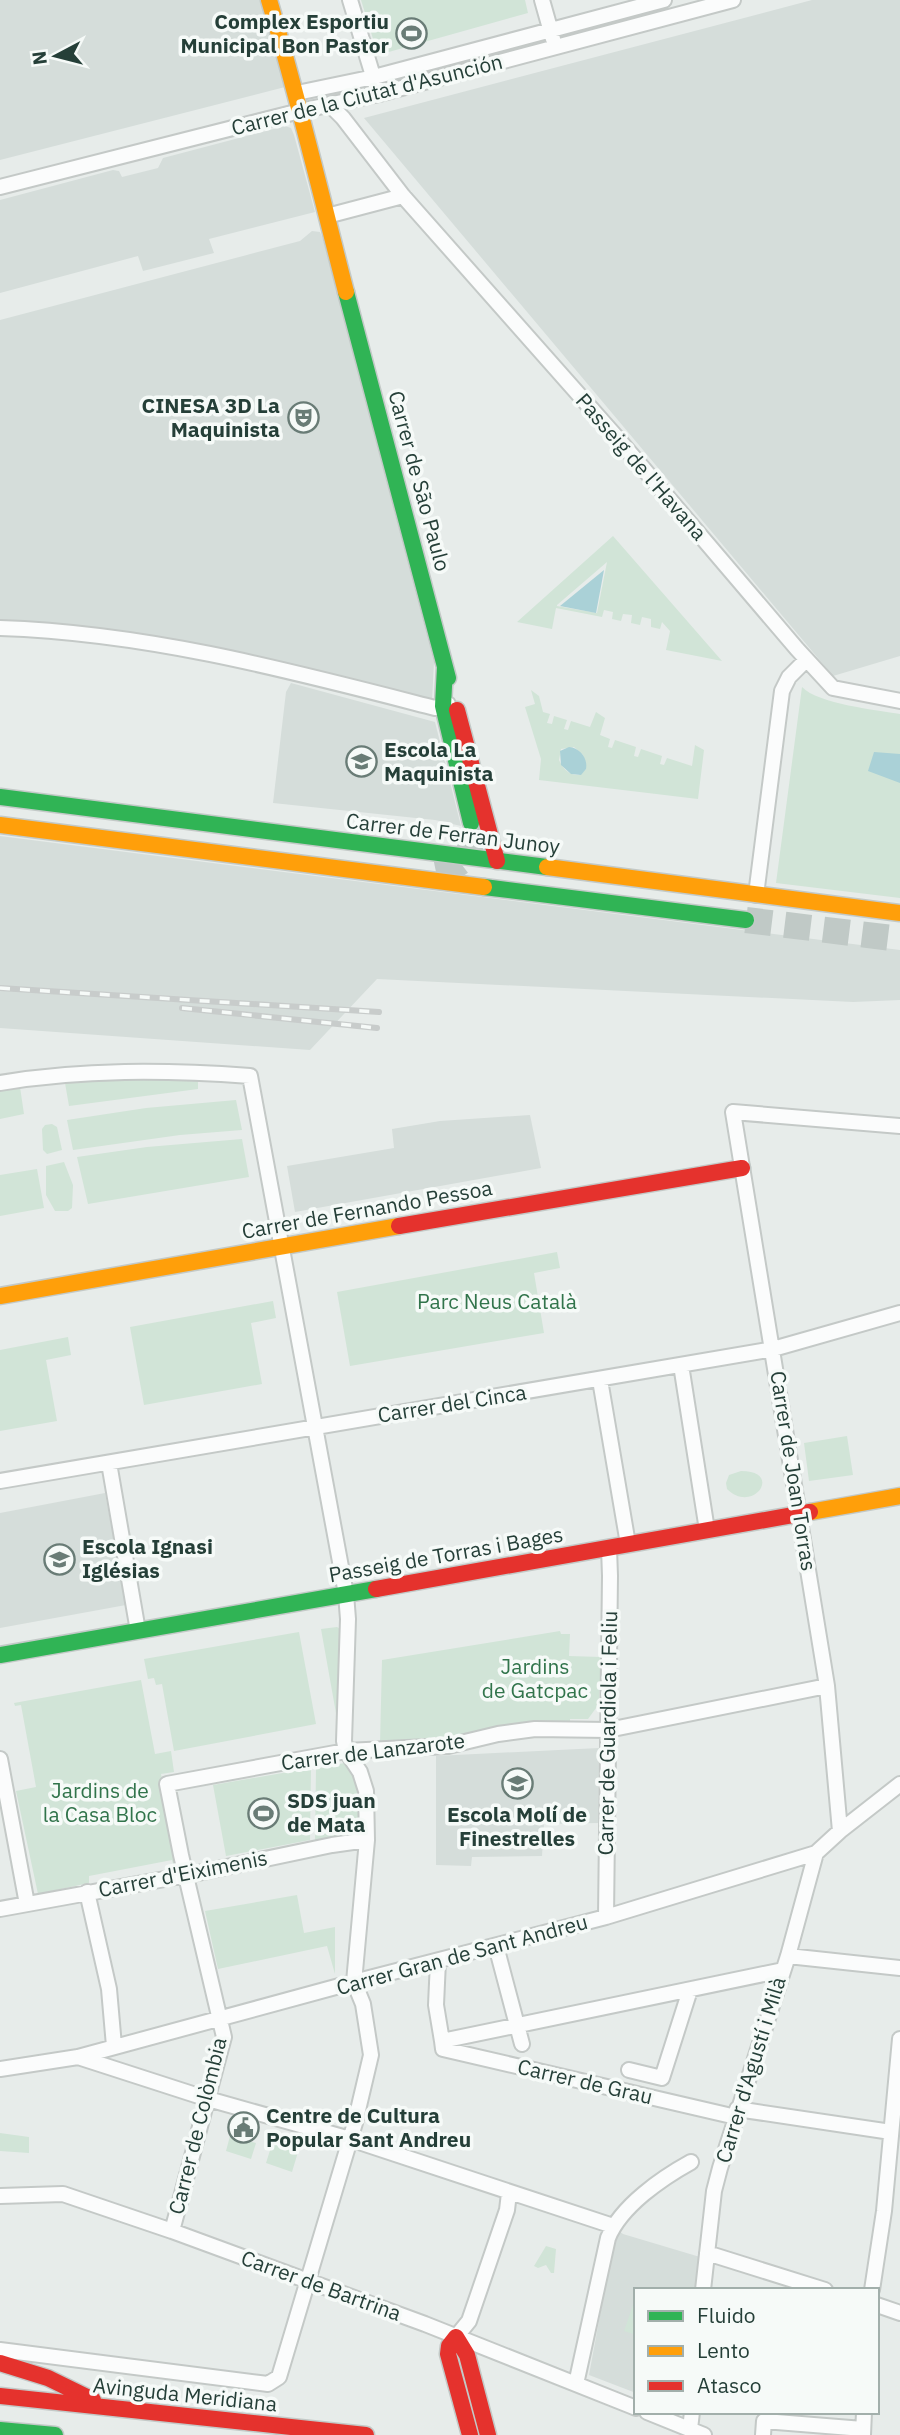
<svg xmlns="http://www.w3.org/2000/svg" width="900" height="2435" viewBox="0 0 900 2435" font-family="'IBM Plex Sans',sans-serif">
	<rect width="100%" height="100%" fill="#e7ecea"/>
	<path fill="#d5ddda" d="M 0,0 L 261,0 L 285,87 L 0,160 Z
		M 812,0 L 900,0 L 900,656 L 833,676 L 364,118 Z
		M 285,126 L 291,128 L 294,135 L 315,212 L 209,239 L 214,253 L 143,271 L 138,256 L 0,293 L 0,200 L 113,170 L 119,171 L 122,177 L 158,168 L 163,158 Z
		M 312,231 L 320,232 L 323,239 L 434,662 L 432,701 L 385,692 L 378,685 L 235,651 L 68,625 L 0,622 L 0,320 L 300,241 Z
		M 291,683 L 435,722 L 461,826 L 435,820 L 273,803 L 286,692 Z
		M 0,836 L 900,950 L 900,1000 L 853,1002 L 377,979 L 310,1050 L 0,1028 Z
		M 530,1115 L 541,1168 L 295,1212 L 287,1166 L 394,1148 L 392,1129 L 440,1121 Z
		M 105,1493 L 126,1605 L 0,1628 L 0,1513 Z
		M 599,1748 L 598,1823 L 544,1824 L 542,1856 L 472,1857 L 471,1866 L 436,1865 L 436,1756 Z
		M 619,2231 L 623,2234 L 700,2257 L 697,2290 L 636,2290 L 636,2393 L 589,2375 L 611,2256 Z"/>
	<path fill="#d1e4d7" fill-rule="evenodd" d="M 361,0 L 525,0 L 528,13 L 378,55 Z
		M 613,536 L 722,661 L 666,650 L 670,631 L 662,622 L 660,629 L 651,627 L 651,619 L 642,617 L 640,625 L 631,623 L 632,615 L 623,614 L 621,621 L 612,619 L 613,612 L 604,610 L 602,617 L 556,608 L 552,629 L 517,622 ZM 607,562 L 597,613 L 557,606 L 557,605 Z
		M 802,687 C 818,704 877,710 900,714 L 900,898 L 776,883 Z
		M 531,690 L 539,696 L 543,712 L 550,714 L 547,723 L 552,724 L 554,716 L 567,720 L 564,729 L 568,730 L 571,721 L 590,727 L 596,712 L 605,718 L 600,735 L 610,739 L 608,747 L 612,748 L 615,740 L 636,747 L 634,756 L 638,757 L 641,749 L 662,756 L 660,764 L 664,765 L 667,758 L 692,766 L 695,745 L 704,750 L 698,799 L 539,780 L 541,759 L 525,707 L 535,704 ZM 574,747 L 583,755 L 586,769 L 579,775 C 570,776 563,769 559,760 L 561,749 Z
		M 137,1078 L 198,1079 L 198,1089 L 69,1106 L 65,1083 Z
		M 20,1087 L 24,1114 L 0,1119 L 0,1091 Z
		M 236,1100 L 242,1130 L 180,1135 L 73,1150 L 67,1120 L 146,1108 Z
		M 52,1124 L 57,1127 L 62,1150 L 47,1154 L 43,1150 L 42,1129 L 45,1125 Z
		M 242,1139 L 249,1177 L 88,1204 L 77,1157 L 147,1147 Z
		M 64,1162 L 73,1185 L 72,1208 L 68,1211 L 55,1211 L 46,1195 L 46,1166 Z
		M 37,1169 L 44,1208 L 0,1216 L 0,1175 Z
		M 557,1252 L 560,1268 L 534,1273 L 544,1333 L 350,1366 L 337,1292 Z
		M 273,1301 L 276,1318 L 251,1323 L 262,1384 L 144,1405 L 130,1327 Z
		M 68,1337 L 71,1355 L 46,1360 L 57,1421 L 0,1431 L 0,1350 Z
		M 847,1436 L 853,1475 L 809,1481 L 804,1443 Z
		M 741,1471 C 784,1471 753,1515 727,1489 L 726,1483 L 729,1475 Z
		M 337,1627 L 342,1630 L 339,1730 L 321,1629 Z
		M 560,1631 L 561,1634 L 570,1634 L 569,1656 L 601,1657 L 599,1704 L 588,1719 L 570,1719 L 570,1721 L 511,1727 L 448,1746 L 380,1744 L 382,1660 Z
		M 299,1632 L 316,1724 L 174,1751 L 162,1684 L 156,1685 L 154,1678 L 148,1679 L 144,1659 Z
		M 141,1680 L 155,1754 L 171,1751 L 174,1772 L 161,1774 L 178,1866 L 174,1867 L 172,1860 L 89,1876 L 89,1883 L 38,1894 L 16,1791 L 36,1787 L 21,1705 L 15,1706 L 14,1703 Z
		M 349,1762 L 359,1784 L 361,1835 L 315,1841 L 316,1769 Z
		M 311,1768 L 310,1840 L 226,1856 L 213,1785 Z
		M 297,1895 L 304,1933 L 335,1927 L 335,1974 L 327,1946 L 218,1969 L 205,1911 Z
		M 0,2133 L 29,2137 L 29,2153 L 0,2151 Z
		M 230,2136 L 256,2143 L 251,2159 L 226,2151 Z
		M 272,2144 L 298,2152 L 292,2172 L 266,2163 Z
		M 546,2246 L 556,2249 L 554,2273 L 551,2273 L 546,2265 L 538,2268 L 534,2266 Z
		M 636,2296 L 636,2335 L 624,2331 Z"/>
	<path fill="#aad1d7" d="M 604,570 L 596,613 L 560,606 Z
		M 569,747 C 580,748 588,758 586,769 L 581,775 L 571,774 L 561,765 L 560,751 Z
		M 874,752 L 900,754 L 900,783 L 868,771 Z"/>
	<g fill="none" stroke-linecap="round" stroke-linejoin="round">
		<path stroke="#c0c9c6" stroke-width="26" stroke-dasharray="26 13" stroke-linecap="butt" d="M 436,872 C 465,866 475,853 471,823
			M 746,920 L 900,939"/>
		<defs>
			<path id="street" d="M 350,0 L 376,86
				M 542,0 L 553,39
				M 297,93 L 374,77 L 664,0
				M 331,106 L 343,118 L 403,196 L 619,440 L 797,649 L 833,688 L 900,701
				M 0,187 L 300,111 L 379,94 L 733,0
				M 327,216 L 403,196
				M 0,628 C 150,633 291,671 435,708 L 448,704
				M 756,895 L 782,691 L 789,677 L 806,660
				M 0,1083 C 83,1069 166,1070 250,1076 L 346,1594 L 348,1619 L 344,1741 L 346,1751 L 360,1772 L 366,1791 L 367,1840 L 354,1982 L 363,2004 L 371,2055 L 355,2123 L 279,2377 L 268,2384 L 0,2350
				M 681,1365 L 707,1530
				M 600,1380 L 628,1544
				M 109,1463 L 138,1631
				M 0,1481 L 773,1349 L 900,1313
				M 0,1759 L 27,1904
				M 840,1831 L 827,1686 L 733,1112 L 900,1126
				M 87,1892 L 109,1989 L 114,2046
				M 0,1909 L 198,1873 L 332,1845 L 367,1840
				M 606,1917 L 610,1576 L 609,1548
				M 496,1946 L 522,2044
				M 788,1956 L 900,1968
				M 438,1961 L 436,2005 L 442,2041
				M 78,2057 L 208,2099 L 350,2139 L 613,2226
				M 0,2069 L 78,2057 L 354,1982 L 606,1917 L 816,1853 L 840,1831 L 900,1784
				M 629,2070 L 662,2078 L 690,1990
				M 737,2109 L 891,2132
				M 736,2117 L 443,2049 L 442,2041 L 783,1970
				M 0,2196 L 63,2194 L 172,2231 L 425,2324 L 636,2408
				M 172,2231 L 224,2037 L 181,1855 L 167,1784 L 346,1751 L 448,1746 L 498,1734 L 535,1729 L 608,1730 L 827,1686
				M 707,2253 L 825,2290
				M 703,2290 L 714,2191 L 720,2168 L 788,1956 L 816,1853
				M 872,2290 L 884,2211 L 900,2039
				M 877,2305 L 900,2313
				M 456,2337 L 469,2321 L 507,2210 L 509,2193
				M 576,2384 L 608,2238 C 621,2206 662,2178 691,2162
				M 647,2412 L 704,2435
				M 690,2429 L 692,2412
				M 763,2435 L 764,2421 L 863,2429
				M 863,2435 L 864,2412"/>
			<path id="fast" d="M 346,292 L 448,678
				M 445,667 L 443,706 L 471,823
				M 0,797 L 547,867
				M 484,887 L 746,920
				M 0,1655 L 376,1589
				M 0,2430 L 55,2435"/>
			<path id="slow" d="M 269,0 C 298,97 321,195 346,292
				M 0,825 L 484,887
				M 547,867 L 900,913
				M 0,1296 L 399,1226
				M 810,1512 L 900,1496"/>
			<path id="jam" d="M 457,710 L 497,861
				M 399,1226 L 742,1168
				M 376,1589 L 810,1512
				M 0,2363 L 48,2378 L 93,2400
				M 0,2396 L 366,2435
				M 470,2435 L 448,2354 L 449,2346 L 456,2337 L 467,2355 L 488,2435"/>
		</defs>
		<use href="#street" stroke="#c4c9c7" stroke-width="18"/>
		<use href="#fast" stroke="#c3c9c7" stroke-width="19"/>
		<use href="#slow" stroke="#c3c9c7" stroke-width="19"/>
		<use href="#jam" stroke="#c3c9c7" stroke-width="19"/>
		<use href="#street" stroke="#fbfcfc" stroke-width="14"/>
		<use href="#fast" stroke="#30b455" stroke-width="16"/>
		<use href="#slow" stroke="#ff9f0a" stroke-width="16"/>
		<use href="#jam" stroke="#e5322d" stroke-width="16"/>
		<defs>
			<path id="rail" d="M 0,988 L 379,1012
				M 182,1008 L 377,1028"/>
		</defs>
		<use href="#rail" stroke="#c8cccb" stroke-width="6"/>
		<use href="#rail" stroke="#f6faf8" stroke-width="3.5" stroke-dasharray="10" stroke-linecap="butt"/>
	</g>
	<defs>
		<symbol id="stadium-ring" viewBox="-11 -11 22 22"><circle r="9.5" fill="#f6faf8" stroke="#697c76" stroke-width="1.5"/><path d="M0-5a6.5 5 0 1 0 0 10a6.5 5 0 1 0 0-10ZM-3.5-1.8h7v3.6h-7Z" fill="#697c76"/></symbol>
		<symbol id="theatre-ring" viewBox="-11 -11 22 22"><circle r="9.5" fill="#f6faf8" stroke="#697c76" stroke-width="1.5"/><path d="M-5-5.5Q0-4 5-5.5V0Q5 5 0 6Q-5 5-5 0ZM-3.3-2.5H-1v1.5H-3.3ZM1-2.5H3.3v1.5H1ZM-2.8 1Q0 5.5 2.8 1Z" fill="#697c76"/></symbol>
		<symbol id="school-ring" viewBox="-11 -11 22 22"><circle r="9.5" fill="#f6faf8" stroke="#697c76" stroke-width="1.5"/><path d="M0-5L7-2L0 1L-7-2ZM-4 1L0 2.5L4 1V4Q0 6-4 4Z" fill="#697c76"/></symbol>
		<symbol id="civic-ring" viewBox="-11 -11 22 22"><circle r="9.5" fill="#f6faf8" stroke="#697c76" stroke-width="1.5"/><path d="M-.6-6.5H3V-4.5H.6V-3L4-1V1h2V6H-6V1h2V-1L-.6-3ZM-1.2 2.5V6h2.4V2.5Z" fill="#697c76"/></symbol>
	</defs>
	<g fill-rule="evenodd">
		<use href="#stadium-ring" x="394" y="16" width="35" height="35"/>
		<use href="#theatre-ring" x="286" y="400" width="35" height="35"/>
		<use href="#school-ring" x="344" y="744" width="35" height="35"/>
		<use href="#school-ring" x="42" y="1542" width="35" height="35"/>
		<use href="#school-ring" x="500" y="1766" width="35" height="35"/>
		<use href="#stadium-ring" x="246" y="1796" width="35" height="35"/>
		<use href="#civic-ring" x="226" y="2110" width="35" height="35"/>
	</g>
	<g text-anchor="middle" stroke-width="7" stroke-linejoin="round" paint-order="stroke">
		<g font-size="21" font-weight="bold" fill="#253f38" stroke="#f6faf8" text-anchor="start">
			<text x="389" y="29" text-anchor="end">Complex Esportiu<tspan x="389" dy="24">Municipal Bon Pastor</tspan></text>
			<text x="280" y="413" text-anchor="end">CINESA 3D La<tspan x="280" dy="24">Maquinista</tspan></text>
			<text x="384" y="757">Escola La<tspan x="384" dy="24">Maquinista</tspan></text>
			<text x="82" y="1554">Escola Ignasi<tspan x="82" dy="24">Iglésias</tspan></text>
			<text x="287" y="1808">SDS juan<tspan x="287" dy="24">de Mata</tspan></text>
			<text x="517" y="1822" text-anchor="middle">Escola Molí de<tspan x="517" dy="24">Finestrelles</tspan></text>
			<text x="266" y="2123">Centre de Cultura<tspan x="266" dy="24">Popular Sant Andreu</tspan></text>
		</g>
		<g font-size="21" fill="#253f38" stroke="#f6faf8">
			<text transform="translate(367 95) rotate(-14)" y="7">Carrer de la Ciutat d'Asunción</text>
			<text transform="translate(641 467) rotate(49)" y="7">Passeig de l'Havana</text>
			<text transform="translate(419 481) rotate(75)" y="7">Carrer de São Paulo</text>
			<text transform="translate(453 834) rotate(7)" y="7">Carrer de Ferran Junoy</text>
			<text transform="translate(367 1210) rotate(-10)" y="7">Carrer de Fernando Pessoa</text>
			<text transform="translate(452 1404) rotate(-9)" y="7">Carrer del Cinca</text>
			<text transform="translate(793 1471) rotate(81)" y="7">Carrer de Joan Torras</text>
			<text transform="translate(446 1555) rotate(-10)" y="7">Passeig de Torras i Bages</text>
			<text transform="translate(608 1733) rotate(-89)" y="7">Carrer de Guardiola i Feliu</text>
			<text transform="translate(373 1752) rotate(-7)" y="7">Carrer de Lanzarote</text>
			<text transform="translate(183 1874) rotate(-11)" y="7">Carrer d'Eiximenis</text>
			<text transform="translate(462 1955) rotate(-15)" y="7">Carrer Gran de Sant Andreu</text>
			<text transform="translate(751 2070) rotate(-73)" y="7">Carrer d'Agustí i Milà</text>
			<text transform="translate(585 2082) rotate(13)" y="7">Carrer de Grau</text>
			<text transform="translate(198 2126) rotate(-76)" y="7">Carrer de Colòmbia</text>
			<text transform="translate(321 2286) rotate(20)" y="7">Carrer de Bartrina</text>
			<text transform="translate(185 2395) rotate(6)" y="7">Avinguda Meridiana</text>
		</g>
		<g font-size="21" fill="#31744b" stroke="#f6faf8">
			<text x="497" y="1309">Parc Neus Català</text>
			<text x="535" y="1674">Jardins<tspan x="535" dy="24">de Gatcpac</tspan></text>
			<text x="100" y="1798">Jardins de<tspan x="100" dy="24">la Casa Bloc</tspan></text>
		</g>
	</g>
	<rect x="634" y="2288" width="245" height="126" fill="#f6faf8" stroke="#a2afab" stroke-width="2"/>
	<rect x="648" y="2311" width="35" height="10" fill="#30b455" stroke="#a2afab" stroke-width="2"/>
	<text x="697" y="2323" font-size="21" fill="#253f38">Fluido</text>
	<rect x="648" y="2346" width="35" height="10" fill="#ff9f0a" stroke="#a2afab" stroke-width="2"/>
	<text x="697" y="2358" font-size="21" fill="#253f38">Lento</text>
	<rect x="648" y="2381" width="35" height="10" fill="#e5322d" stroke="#a2afab" stroke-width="2"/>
	<text x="697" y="2393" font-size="21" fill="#253f38">Atasco</text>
	<g transform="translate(56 56) rotate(263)" stroke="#f6faf8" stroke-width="5" paint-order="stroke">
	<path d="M0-5L12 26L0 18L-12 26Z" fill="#253f38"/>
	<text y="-10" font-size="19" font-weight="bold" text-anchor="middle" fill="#253f38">N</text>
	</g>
</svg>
